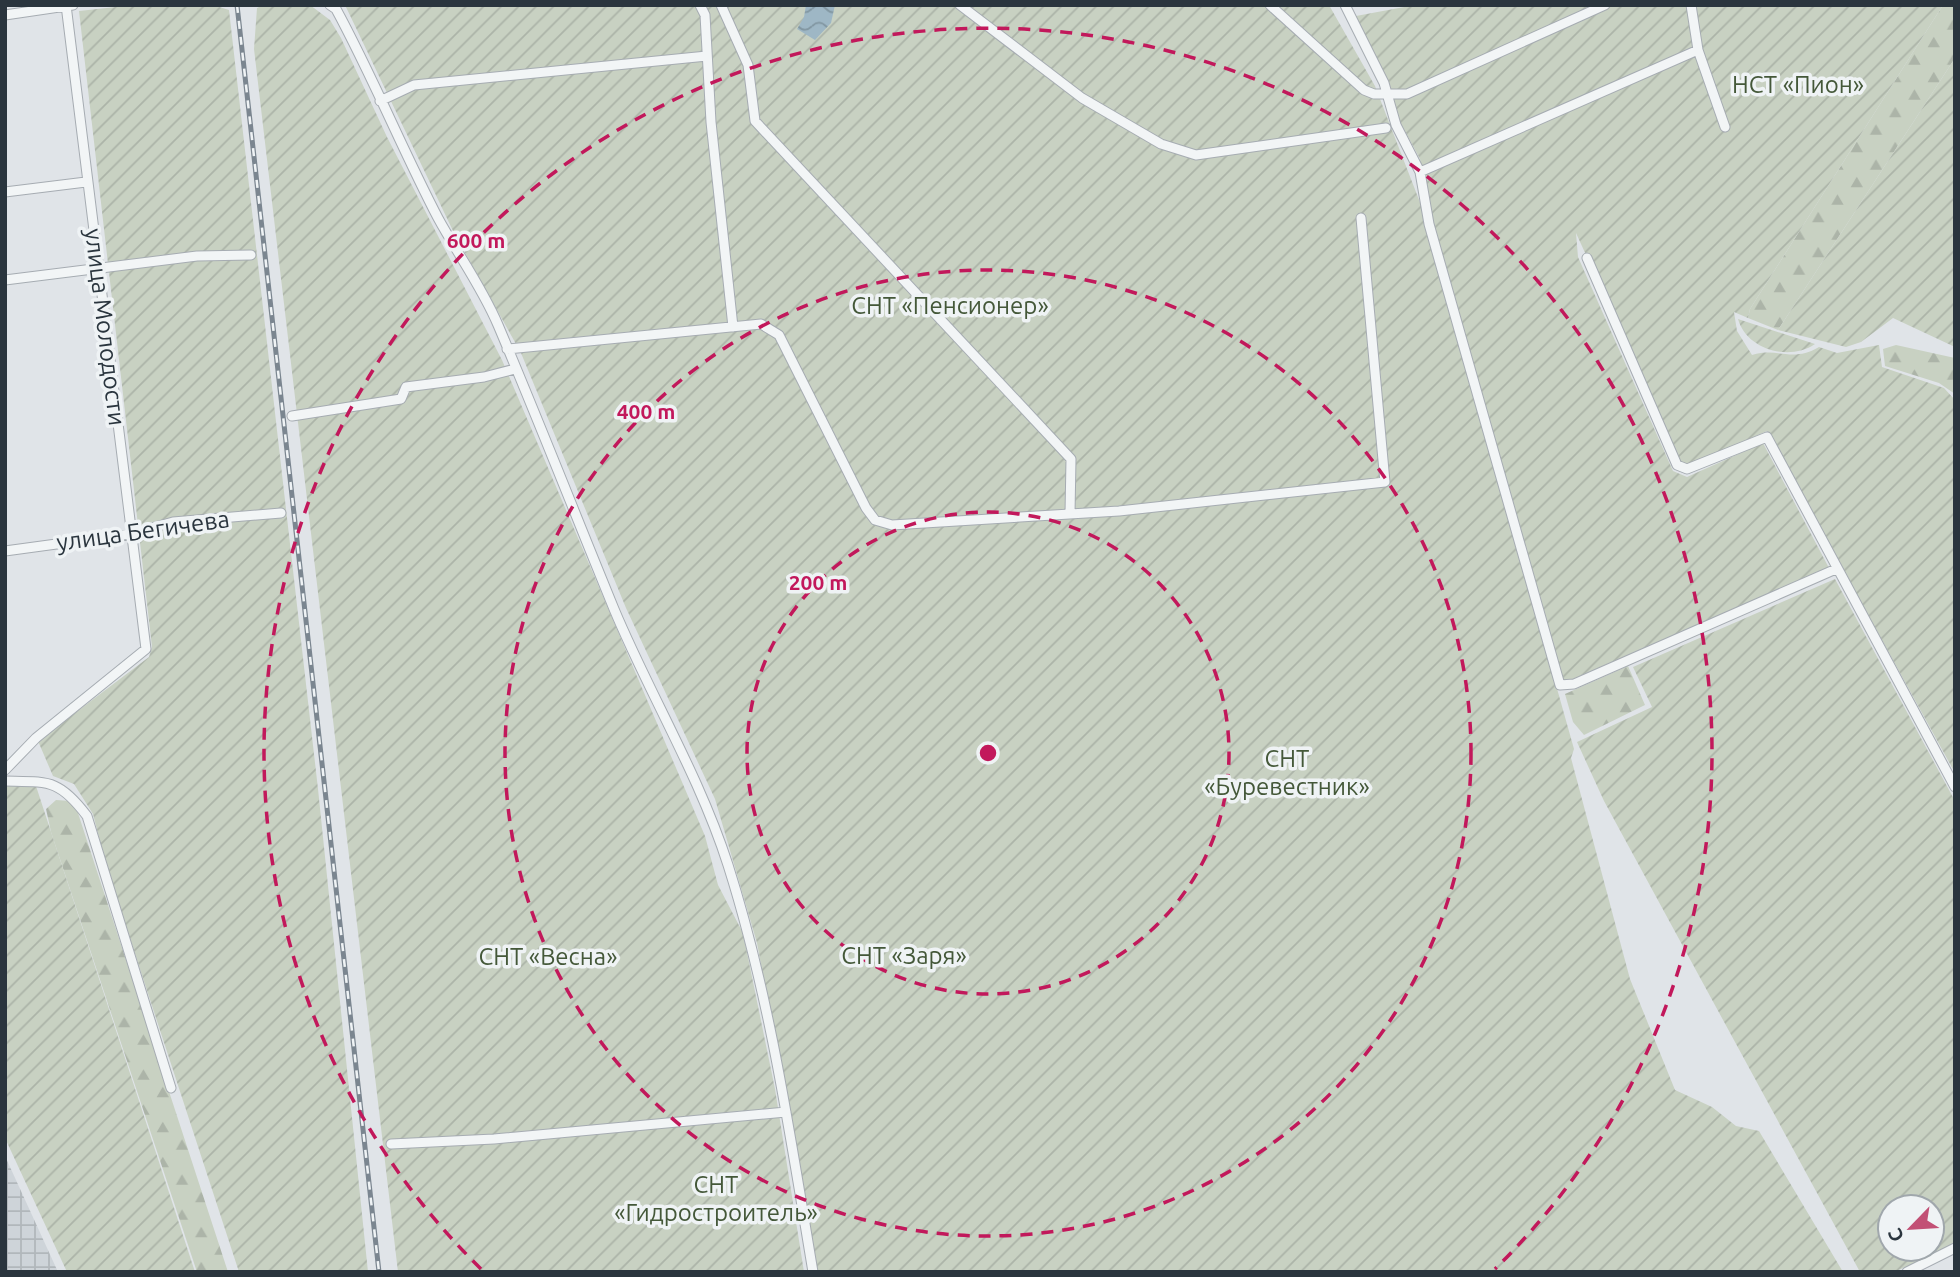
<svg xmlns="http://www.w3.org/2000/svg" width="1960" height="1277" viewBox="0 0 1960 1277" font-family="Ubuntu,sans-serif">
	<defs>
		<pattern id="industrial-grid" width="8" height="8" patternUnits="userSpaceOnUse" patternTransform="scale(1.75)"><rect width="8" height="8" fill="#ced4d9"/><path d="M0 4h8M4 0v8" fill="none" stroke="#b1b7bb"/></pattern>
		<pattern id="forest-firs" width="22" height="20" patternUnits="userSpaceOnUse" patternTransform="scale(1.75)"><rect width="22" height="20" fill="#c8d1c2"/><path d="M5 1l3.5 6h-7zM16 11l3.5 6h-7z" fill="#acb4a8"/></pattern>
		<pattern id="garden-furrows" width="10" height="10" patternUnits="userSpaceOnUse" patternTransform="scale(1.75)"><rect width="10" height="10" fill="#c8d1c2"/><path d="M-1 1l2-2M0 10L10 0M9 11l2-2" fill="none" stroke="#acb4a8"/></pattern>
		<pattern id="water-waves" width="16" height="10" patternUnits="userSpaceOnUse" patternTransform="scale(1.75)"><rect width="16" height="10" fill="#9eb7c5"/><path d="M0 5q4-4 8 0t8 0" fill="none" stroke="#8196a1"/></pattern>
	</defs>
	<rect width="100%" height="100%" fill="#e0e4e8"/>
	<path fill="url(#industrial-grid)" d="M 5,1156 L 58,1272 L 5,1272 Z"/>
	<path fill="url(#forest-firs)" d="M 1943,5 L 1955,5 L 1955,58 L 1778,330 L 1748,318 L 1750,309 Z
		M 1896,345 L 1955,358 L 1955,394 L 1939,383 L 1885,366 L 1883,349 Z
		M 1628,666 L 1645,705 L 1584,735 L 1573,722 L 1565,694 Z
		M 56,800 L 70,801 L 77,810 L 228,1272 L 197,1272 L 51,832 L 46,809 Z"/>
	<path fill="url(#garden-furrows)" fill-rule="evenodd" d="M 134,5 L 213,5 L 229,10 L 318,789 L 368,1272 L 239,1272 L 106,865 L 93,814 L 74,784 L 53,776 L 38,741 L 149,657 L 152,647 L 79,11 Z
		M 263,5 L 310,5 L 330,20 L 341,38 L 387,137 L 502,360 L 622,641 L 705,836 L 718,885 L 743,933 L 775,1089 L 804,1272 L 398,1272 L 254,49 L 257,8 Z
		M 345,5 L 1329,5 L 1375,86 L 1421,205 L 1574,749 L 1571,758 L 1630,979 L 1675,1090 L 1712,1107 L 1736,1126 L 1759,1131 L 1843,1272 L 818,1272 L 757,943 L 715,799 L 626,608 L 521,353 L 454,233 Z
		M 1415,5 L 1943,5 L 1750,309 L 1748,318 L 1734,312 L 1737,331 L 1752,355 C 1779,347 1792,363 1819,347 L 1837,353 L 1879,345 L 1882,367 L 1944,388 L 1955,400 L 1955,773 L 1767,431 L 1688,466 L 1680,461 L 1576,233 L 1578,257 L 1673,471 L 1687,477 L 1763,443 L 1829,568 L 1566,682 L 1560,678 L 1433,224 L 1420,159 L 1392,107 L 1387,85 L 1356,16 Z
		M 1955,58 L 1955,347 L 1893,318 L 1861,342 L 1846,347 L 1778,330 Z
		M 1738,319 L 1747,322 L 1815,344 C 1789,362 1746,349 1738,319 Z
		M 1835,579 L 1955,801 L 1955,1245 L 1894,1272 L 1860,1272 L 1604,801 L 1577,742 L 1652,707 L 1633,667 ZM 1890,1207 L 1932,1207 L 1932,1249 L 1890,1249 Z
		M 5,785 L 36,786 L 195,1272 L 67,1272 L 5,1138 Z"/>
	<path fill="url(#water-waves)" d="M 806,5 L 835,5 L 831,23 L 815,40 L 797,29 L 804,17 Z"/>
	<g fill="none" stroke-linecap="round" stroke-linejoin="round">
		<defs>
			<path id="street" d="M 330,5 L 336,9 C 373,77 402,149 438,218 C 457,253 482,287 498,325 C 538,419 575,514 614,609 C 650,695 699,775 728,865 C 770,997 790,1135 813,1272
				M 700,5 L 705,15 L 711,122 L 733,327
				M 721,5 L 748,65 L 755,121 L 1071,459 L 1070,514
				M 960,5 L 1082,98 L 1161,144 L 1196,155 L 1386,128
				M 1270,5 L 1364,90 L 1374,94 L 1407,94 L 1605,5
				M 1345,5 L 1384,83 L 1396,125 L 1420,172 L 1429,224 L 1560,685 L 1574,684 L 1836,569
				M 1691,5 L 1698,50 L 1725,127
				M 5,15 L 73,5
				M 380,101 L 414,85 L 707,56
				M 1420,172 L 1698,50
				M 5,192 L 86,182
				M 1587,258 L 1677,465 L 1687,469 L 1767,437 L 1955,787
				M 5,280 L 197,256 L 251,255
				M 507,349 L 761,324 L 779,335 L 866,508 L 875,520 L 892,525 L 1119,511 L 1385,482 L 1361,218
				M 292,416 L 401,399 L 406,387 L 484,377 L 515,369
				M 5,551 L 130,534 L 173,522 L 281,513
				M 5,770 L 36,738 L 146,649 L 66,5
				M 5,781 C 49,782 59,779 87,816 L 171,1088
				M 391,1144 L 494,1139 L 786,1112
				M 1907,1272 L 1955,1248"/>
		</defs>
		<use href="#street" stroke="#a6acb2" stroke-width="11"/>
		<use href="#street" stroke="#f2f5f6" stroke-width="9"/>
		<defs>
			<path id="rail" d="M 237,5 L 379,1272"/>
		</defs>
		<use href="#rail" stroke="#7b8690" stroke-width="5"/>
		<use href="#rail" stroke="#eff3f5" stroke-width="2.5" stroke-dasharray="8" stroke-linecap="butt"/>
	</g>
	<g fill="none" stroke="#c2185b" stroke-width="3.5" stroke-dasharray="12 9">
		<circle cx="988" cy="753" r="241"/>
		<circle cx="988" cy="753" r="483"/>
		<path d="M481 1269A724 724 0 1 1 1495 1269"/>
	</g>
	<g text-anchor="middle" stroke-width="7" stroke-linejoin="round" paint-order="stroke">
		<g font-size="24" fill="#445839" stroke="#eff3f5">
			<text x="1798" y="93">НСТ «Пион»</text>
			<text x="950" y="314">СНТ «Пенсионер»</text>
			<text x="1287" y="767">СНТ<tspan x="1287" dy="28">«Буревестник»</tspan></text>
			<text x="904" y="964">СНТ «Заря»</text>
			<text x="548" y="965">СНТ «Весна»</text>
			<text x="716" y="1193">СНТ<tspan x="716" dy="28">«Гидростроитель»</tspan></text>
		</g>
		<g font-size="24" fill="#2a353e" stroke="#eff3f5">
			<text transform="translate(105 327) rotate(83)" y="8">улица Молодости</text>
			<text transform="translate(143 531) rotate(-8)" y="8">улица Бегичева</text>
		</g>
	</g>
	<circle cx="988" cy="753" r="10" fill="#c2185b" stroke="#eff3f5" stroke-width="3.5"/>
	<g font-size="21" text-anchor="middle" font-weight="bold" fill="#c2185b" stroke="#eff3f5" stroke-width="7" stroke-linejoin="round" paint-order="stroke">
		<text x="476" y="248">600 m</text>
		<text x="646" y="419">400 m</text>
		<text x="818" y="590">200 m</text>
	</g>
	<rect width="1960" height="1277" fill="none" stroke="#2a353e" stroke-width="14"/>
	<g transform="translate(1911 1228) rotate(245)"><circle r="33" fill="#eff3f5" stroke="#a0a7ac" stroke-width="2"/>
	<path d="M0-5L12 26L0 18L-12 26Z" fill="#c25075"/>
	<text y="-10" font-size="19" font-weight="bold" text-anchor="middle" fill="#2a353e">С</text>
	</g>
</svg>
